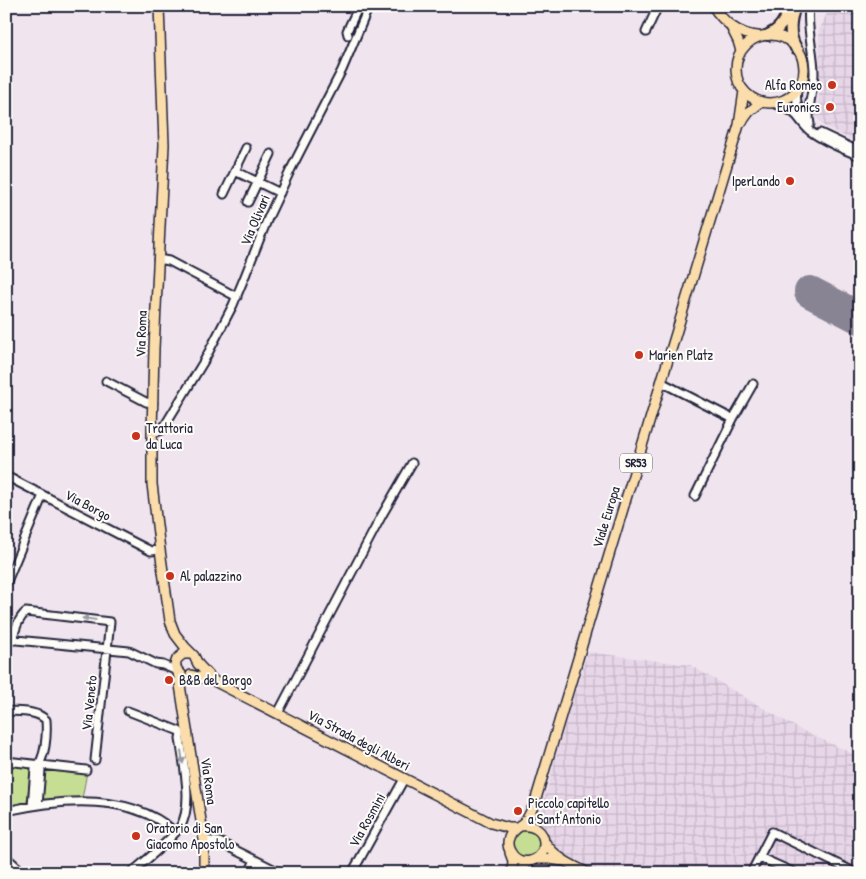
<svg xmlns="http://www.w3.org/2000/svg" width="866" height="879" viewBox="0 0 866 879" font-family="'Patrick Hand',sans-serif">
	<defs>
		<pattern id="industrial-grid" width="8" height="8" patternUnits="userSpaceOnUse" patternTransform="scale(1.25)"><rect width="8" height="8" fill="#e7d5e8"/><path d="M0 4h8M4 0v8" fill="none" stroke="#c6b7c8"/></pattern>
	</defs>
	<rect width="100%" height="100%" fill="#f0e5ee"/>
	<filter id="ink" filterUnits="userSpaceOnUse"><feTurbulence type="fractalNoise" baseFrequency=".02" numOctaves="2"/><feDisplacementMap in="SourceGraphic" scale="10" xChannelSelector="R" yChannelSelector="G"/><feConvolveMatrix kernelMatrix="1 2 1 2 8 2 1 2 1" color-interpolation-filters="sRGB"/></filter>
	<g filter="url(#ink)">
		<path fill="url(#industrial-grid)" d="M 830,6 L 860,6 L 860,144 L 824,126 L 815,116 L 820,90 L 819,31 Z
			M 588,652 L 690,665 L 799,729 L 860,757 L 860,873 L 597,873 L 557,853 L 549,843 L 548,838 L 545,830 L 541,825 L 539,818 L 568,714 Z"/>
		<path fill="#c5de94" stroke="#748068" d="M 6,764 L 29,767 L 31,769 L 27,802 L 25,804 L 6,808 Z
			M 46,768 L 87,772 L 82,799 L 43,802 L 41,801 L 43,771 Z
			M 523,829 L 533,830 L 541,840 L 538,853 L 526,859 L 515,853 C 510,840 512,836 523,829 Z"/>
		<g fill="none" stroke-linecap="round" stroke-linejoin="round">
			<path stroke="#898494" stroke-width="32" d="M 810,292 L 860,318"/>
			<defs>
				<path id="minor" d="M 809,6 C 806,29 814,51 814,73 C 814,91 806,107 810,124
					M 646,32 L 658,6
					M 348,35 L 347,31 L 359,6
					M 797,90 C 795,106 799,110 809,123
					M 773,103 C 782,106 790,109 797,116 C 801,121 805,127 810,131 C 825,142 842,149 860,156
					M 820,133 L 858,151
					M 235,171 L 280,193
					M 224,194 L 246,148
					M 248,202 L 271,154
					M 158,259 L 169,261 L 237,297
					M 106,381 L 146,402 L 153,403
					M 661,382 L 733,419 L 695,496
					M 733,419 L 753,384
					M 152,433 L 157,432 L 162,430 L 204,361 L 233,305 L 245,276 L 268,218 L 291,169 L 342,70 L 369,6
					M 6,476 L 145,548 L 151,551 L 160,550
					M 6,584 L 43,495
					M 6,639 L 129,651 L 156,664 L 163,665 L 177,671
					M 13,640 C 14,630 19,618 26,612 L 110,622 L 95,760
					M 6,711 C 19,712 37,710 46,720 C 47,734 46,759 35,769 L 32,806
					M 128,711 L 179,731 L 181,734
					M 278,713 L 382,515 L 412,463
					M 6,761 L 86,770
					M 38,805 L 41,770 L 39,765
					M 6,811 C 60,799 131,792 175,832
					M 204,840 L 219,842 L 281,873
					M 6,857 L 24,873
					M 759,857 L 795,873
					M 8,873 L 9,873
					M 131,873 C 146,860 168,843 180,827 C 194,806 183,762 180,738 L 181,734 L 188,732
					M 249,873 L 255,860
					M 352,873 L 404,779
					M 751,873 L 772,832 L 856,873"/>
				<path id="major" d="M 159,6 L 164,145 L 154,348 L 152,433 L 152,484 L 160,550 L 170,621 L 175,634 L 185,647 L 194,656 L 198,664 L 214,681
					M 713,6 C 723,22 739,35 758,36
					M 731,27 L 738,41 L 741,51
					M736 69a34 34 0 1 1 68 0a34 34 0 1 1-68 0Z
					M 741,123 L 749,112 L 761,102
					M 178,672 L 204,840 L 204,873
					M 181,674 C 176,670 174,665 177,659 L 183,654 L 192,654
					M 191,675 L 214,681 L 491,823 L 509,828 L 517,828
					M 520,826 C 533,824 545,831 544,845 C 543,863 518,868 510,851 C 506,844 508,835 515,830 C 518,827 521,826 524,823 C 529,817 532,809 535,802 L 603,575 L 739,125 L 744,91
					M 544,841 C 555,858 571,865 588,873
					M 510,853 L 513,861 L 512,873
					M 535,859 L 549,859 L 563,861
					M 518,873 L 528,862"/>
				<path id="highway" d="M 795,6 C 790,21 788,34 796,48
					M 768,35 C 780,30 784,21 790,9"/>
			</defs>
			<use href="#minor" stroke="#22223b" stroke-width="11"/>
			<use href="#major" stroke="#22223b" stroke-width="12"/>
			<use href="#highway" stroke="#22223b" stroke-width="14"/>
			<use href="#minor" stroke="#fdfcf7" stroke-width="7"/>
			<use href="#major" stroke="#faddab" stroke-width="9"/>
			<use href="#highway" stroke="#faddab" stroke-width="10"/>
		</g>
		<defs><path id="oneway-solid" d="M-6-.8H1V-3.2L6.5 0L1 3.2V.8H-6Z" transform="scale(1.25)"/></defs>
		<g fill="#9a9aa2">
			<use href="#oneway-solid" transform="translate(89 619) rotate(-173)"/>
			<use href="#oneway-solid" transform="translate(182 757) rotate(82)"/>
		</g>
	</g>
	<g fill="#c8321e" stroke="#fdfcf7" stroke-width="2">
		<circle cx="832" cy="85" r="5"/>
		<circle cx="830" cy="107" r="5"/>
		<circle cx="790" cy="181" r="5"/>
		<circle cx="639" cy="355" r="5"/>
		<circle cx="136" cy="436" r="5"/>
		<circle cx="170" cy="576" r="5"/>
		<circle cx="169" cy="680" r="5"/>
		<circle cx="518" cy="811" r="5"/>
		<circle cx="136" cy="836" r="5"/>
	</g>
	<g text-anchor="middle" stroke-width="4" stroke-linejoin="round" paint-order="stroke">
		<rect fill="#fdfcf7" stroke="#646373" stroke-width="1" x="620" y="453.5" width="32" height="19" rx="4"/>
		<g font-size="12" font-weight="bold" fill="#22223b">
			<text x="636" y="467">SR53</text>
		</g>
		<g font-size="14" fill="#22223b" stroke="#fdfcf7" text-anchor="start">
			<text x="822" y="90" text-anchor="end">Alfa Romeo</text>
			<text x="820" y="112" text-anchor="end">Euronics</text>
			<text x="780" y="186" text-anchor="end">IperLando</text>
			<text x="649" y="360">Marien Platz</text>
			<text x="146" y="433">Trattoria<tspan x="146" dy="16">da Luca</tspan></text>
			<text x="180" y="581">Al palazzino</text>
			<text x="179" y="685">B&amp;B del Borgo</text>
			<text x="528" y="808">Piccolo capitello<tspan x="528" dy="16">a Sant'Antonio</tspan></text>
			<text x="146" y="833">Oratorio di San<tspan x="146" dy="16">Giacomo Apostolo</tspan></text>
		</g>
		<g font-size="14" fill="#22223b" stroke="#fdfcf7">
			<text transform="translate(255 220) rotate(-67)" y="5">Via Olivari</text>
			<text transform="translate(141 334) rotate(-88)" y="5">Via Roma</text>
			<text transform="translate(88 505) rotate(28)" y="5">Via Borgo</text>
			<text transform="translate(606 517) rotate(-73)" y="5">Viale Europa</text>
			<text transform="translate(89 703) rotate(-84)" y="5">Via Veneto</text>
			<text transform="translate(359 740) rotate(28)" y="5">Via Strada degli Alberi</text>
			<text transform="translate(209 781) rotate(82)" y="5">Via Roma</text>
			<text transform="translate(367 820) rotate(-61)" y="5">Via Rosmini</text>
		</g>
	</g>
	<rect width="866" height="879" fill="none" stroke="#fdfcf7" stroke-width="25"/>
	<rect x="12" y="12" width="841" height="854" fill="none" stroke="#22223b" stroke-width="2" filter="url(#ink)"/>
</svg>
